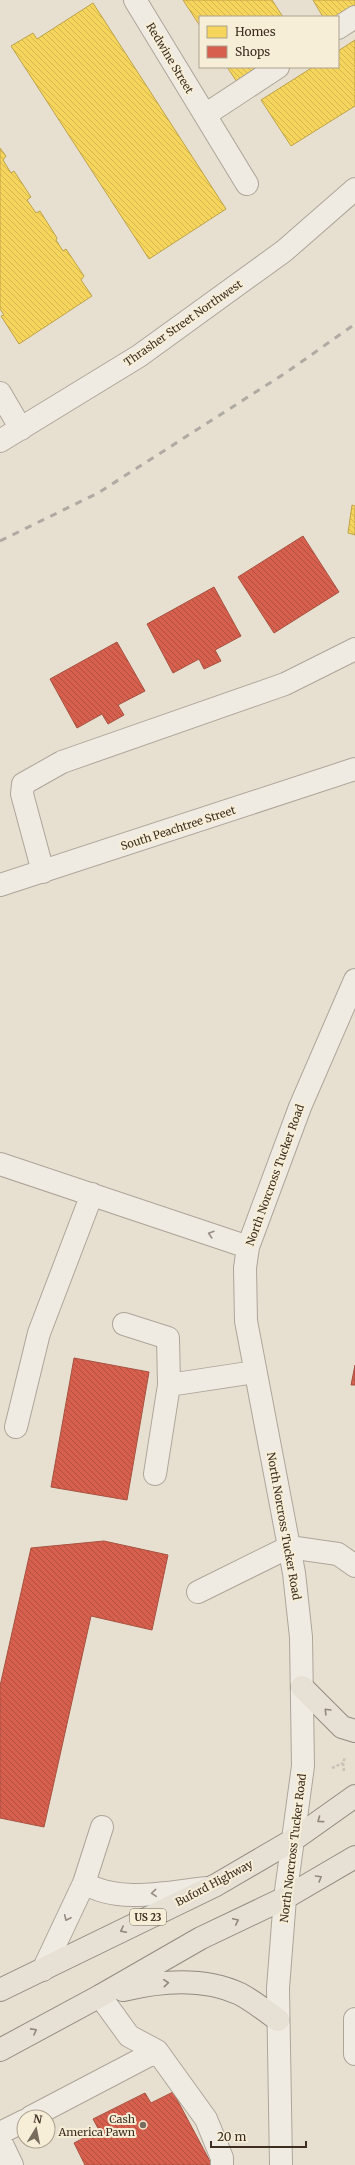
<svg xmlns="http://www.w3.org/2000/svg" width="355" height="2165" viewBox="0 0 355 2165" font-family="Merriweather,serif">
	<defs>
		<pattern id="homes-back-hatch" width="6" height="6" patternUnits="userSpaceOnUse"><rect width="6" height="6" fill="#f6d55c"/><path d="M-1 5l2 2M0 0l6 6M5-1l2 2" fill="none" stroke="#d4b750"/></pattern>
		<pattern id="shops-back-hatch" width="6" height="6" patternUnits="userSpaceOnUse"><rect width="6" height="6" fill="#d6604d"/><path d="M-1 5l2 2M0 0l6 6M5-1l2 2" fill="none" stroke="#af5040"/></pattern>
	</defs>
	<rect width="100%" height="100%" fill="#e7e0d1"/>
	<path fill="url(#homes-back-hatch)" stroke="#bea34a" d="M 183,0 L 272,0 L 283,17 L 200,17 L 200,26 Z
		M 313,0 L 355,0 L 355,7 L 338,17 L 323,17 Z
		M 93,3 L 226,209 L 149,259 L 11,46 L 33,33 L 37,39 Z
		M 355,40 L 355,106 L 291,146 L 261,100 L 313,67 L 338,67 L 338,51 Z
		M 227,67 L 273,67 L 241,88 Z
		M 0,148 L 6,156 L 3,160 L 11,173 L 14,171 L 31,197 L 27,200 L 36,213 L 40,211 L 57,238 L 56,240 L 63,251 L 66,249 L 84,276 L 81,280 L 92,296 L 19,344 L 1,316 L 4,315 L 0,309 Z
		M 352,505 L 355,506 L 355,535 L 348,533 Z"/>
	<path fill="url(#shops-back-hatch)" stroke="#a85140" d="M 303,536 L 339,592 L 274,633 L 238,577 Z
		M 214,587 L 241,636 L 215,650 L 221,661 L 204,669 L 199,659 L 173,673 L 147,624 Z
		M 117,642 L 145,691 L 118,705 L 124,715 L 108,724 L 102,714 L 77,728 L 50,679 Z
		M 74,1358 L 149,1372 L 127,1500 L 51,1487 Z
		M 355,1365 L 355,1385 L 351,1385 Z
		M 104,1541 L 168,1555 L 152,1630 L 91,1616 L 44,1827 L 0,1818 L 0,1686 L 31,1548 Z
		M 173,2092 L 212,2165 L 85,2165 L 74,2143 L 99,2130 L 93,2119 L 145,2093 L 151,2103 Z"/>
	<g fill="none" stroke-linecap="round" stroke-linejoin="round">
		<defs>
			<path id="minor" d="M 135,0 L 247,184
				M 338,28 L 355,17
				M 205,115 L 278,67
				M 0,393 L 21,429
				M 0,441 L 139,356 L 284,251 L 355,189
				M 43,872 L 22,794 L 23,784 L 62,762 L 285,684 L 355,649
				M 0,885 L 355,769
				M 0,1164 L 248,1247
				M 124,1324 L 168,1338 L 169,1385 L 255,1372
				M 16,1427 L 39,1333 L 92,1194
				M 155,1474 L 169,1385
				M 198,1592 L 289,1547 L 338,1554 L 355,1566
				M 84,1883 C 119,1904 168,1892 207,1888
				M 43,1970 L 84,1883 L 102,1827
				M 100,1996 L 129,2036 L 157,2051 L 206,2119 L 222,2158 L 222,2165
				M 355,2019 L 355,2054
				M 31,2117 L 157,2051
				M 0,2133 L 24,2121
				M 0,2140 L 12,2165
				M 281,2165 L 278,1988 L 285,1898 L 303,1766 L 301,1637 L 294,1573 L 246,1321 L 245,1268 L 248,1247 L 300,1107 L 355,980"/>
			<path id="major" d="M 302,1687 L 342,1727 L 355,1731
				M 0,1990 L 216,1885 L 293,1840 L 355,1796
				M 123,1990 C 160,1981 204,1977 240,1994 C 253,2001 266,2011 278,2020
				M 0,2050 L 100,1996 L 201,1938 L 285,1898 L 355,1857"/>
		</defs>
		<use href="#minor" stroke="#ada599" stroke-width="24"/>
		<use href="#major" stroke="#928b80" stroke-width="24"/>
		<path stroke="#c8c2b9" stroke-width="2.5" stroke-dasharray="3 2" stroke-linecap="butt" d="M 332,1768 L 343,1763
			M 344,1771 L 343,1763 L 345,1757"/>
		<use href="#minor" stroke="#efebe3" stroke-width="22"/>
		<use href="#major" stroke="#e6e1d4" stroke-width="22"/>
		<path stroke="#afaaa2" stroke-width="3" stroke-dasharray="7 7" stroke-linecap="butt" d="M 0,541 L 98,493 L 287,372 L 355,324"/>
	</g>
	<defs><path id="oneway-chevron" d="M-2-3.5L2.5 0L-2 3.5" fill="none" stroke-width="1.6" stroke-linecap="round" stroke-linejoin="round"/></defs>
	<g stroke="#968c82">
		<use href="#oneway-chevron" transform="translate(211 1234) rotate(-162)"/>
		<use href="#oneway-chevron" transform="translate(154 1893) rotate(175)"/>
		<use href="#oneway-chevron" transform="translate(67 1918) rotate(115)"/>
	</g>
	<g stroke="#92887a">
		<use href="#oneway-chevron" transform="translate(327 1711) rotate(-134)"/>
		<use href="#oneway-chevron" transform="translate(320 1820) rotate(144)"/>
		<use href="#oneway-chevron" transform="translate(319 1878) rotate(-31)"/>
		<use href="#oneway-chevron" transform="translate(236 1921) rotate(-25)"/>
		<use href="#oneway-chevron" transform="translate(123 1930) rotate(153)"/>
		<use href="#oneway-chevron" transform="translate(166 1983) rotate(-5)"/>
		<use href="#oneway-chevron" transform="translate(34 2031) rotate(-28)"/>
	</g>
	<circle fill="#786c5e" stroke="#f7eed8" stroke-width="1.5" cx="143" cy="2125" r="4"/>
	<g text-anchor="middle" stroke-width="4" stroke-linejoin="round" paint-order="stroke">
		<rect fill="#f7eed8" stroke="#756857" stroke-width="1" x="130" y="1909" width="36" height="16" rx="3"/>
		<g font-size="10" font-weight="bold" fill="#3d2e20">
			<text x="148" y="1921">US 23</text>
		</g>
		<g font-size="11" fill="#3d2e20" stroke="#f7eed8">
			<text transform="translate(170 58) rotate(59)" y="4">Redwine Street</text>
			<text transform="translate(183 323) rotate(-35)" y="4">Thrasher Street Northwest</text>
			<text transform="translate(178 828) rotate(-18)" y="4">South Peachtree Street</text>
			<text transform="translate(275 1175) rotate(-70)" y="4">North Norcross Tucker Road</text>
			<text transform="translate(284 1526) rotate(80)" y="4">North Norcross Tucker Road</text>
			<text transform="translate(293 1848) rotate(-83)" y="4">North Norcross Tucker Road</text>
			<text transform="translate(214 1883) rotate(-28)" y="4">Buford Highway</text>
		</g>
		<g font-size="11" fill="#3d2e20" stroke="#f7eed8" text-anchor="end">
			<text x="135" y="2123">Cash<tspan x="135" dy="13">America Pawn</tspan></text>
		</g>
	</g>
	<rect x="199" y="16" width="140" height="52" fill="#f7eed8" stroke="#ada18e"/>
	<rect x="207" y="26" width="20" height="12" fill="#f6d55c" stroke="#ada18e"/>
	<text x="235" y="36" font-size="12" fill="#3d2e20">Homes</text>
	<rect x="207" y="46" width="20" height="12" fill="#d6604d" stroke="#ada18e"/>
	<text x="235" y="56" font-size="12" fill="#3d2e20">Shops</text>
	<g transform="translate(36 2129) rotate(10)"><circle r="19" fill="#f7eed8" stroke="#ada18e"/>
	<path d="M0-3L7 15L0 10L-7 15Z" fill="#786c5e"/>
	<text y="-6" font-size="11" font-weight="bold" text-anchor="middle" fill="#3d2e20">N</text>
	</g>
	<path d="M211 2141v6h95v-6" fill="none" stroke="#3d2e20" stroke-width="2"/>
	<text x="217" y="2141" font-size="12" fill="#3d2e20" stroke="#f7eed8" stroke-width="3" paint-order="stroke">20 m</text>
</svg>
